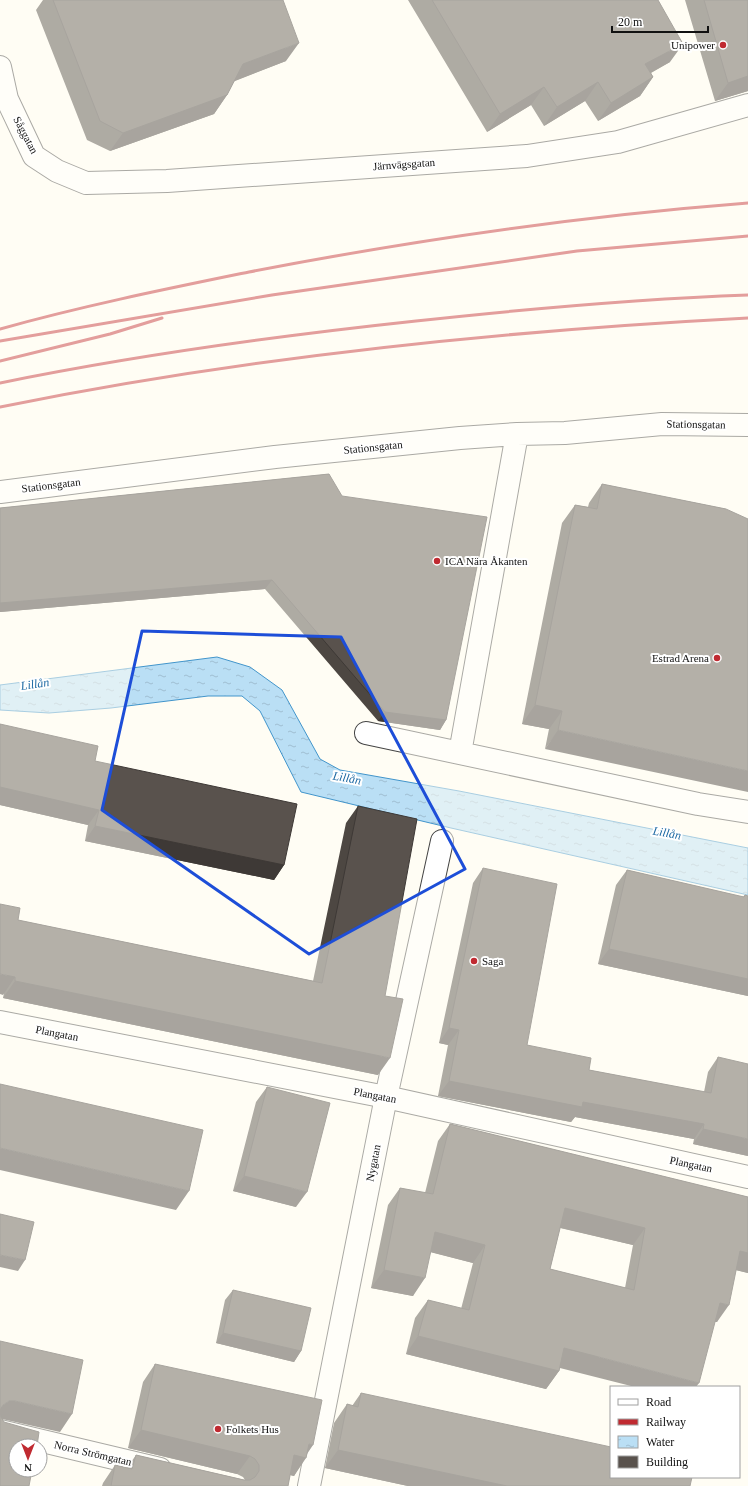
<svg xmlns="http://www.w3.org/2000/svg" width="748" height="1486" viewBox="0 0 748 1486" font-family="Georgia,serif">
	<defs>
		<pattern id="water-ripples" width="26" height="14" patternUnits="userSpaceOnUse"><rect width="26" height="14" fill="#badff5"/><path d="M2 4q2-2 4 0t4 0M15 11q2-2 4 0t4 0" fill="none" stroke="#9fbed1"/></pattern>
	</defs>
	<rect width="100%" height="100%" fill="#fffdf4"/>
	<path fill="url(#water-ripples)" stroke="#4295cb" d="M 217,657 L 250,667 L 282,690 L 320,759 L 340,770 L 459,791 L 748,848 L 748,895 L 451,828 L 301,792 L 260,711 L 242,696 L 208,696 L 111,708 L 49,713 L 0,710 L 0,685 Z"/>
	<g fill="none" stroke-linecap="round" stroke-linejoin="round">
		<defs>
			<path id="minor" d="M 0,67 L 7,99 L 34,156 L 57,171 L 86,183 L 167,181 L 527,156 L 618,142 L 748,105
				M 0,492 L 275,457 L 460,438 L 517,434 L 565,433 L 662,424 L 748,425
				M 366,733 L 698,804 L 748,812
				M 460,753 L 517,434
				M 0,1022 L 386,1097 L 748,1177
				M 0,1431 L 160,1469
				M 309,1486 L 386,1097 L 442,841"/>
		</defs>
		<use href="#minor" stroke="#444" stroke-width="24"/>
		<use href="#minor" stroke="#fff" stroke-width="22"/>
		<path stroke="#c02a31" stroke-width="3" d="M 0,329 C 82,306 166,289 249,272 C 414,240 581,216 748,203
			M 0,341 L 272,295 L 577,251 L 748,236
			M 0,361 L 110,334 L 162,318
			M 0,383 C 137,355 276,336 416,321 C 526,309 637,299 748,295
			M 0,407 C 246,357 497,331 748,318"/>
	</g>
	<path fill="#4d4742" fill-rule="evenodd" d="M 43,0 L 283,0 L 286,61 L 234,81 L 227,95 L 214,114 L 110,151 L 87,140 L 36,10 Z
		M 408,0 L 658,0 L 670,62 L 651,73 L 653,77 L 640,96 L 598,121 L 585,101 L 544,126 L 531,105 L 487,132 Z
		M 685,0 L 748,0 L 748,91 L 715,101 Z
		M 329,474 L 446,720 L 440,730 L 378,721 L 265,589 L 0,612 L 0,508 Z
		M 602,484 L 726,509 L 545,749 L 549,729 L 522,724 L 562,523 L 575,505 L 588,507 L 589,503 Z
		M 0,724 L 95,761 L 284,865 L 274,880 L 85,841 L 88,825 L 0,805 Z
		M 358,806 L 385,996 L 378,1075 L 3,998 L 18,920 L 313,981 L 346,823 Z
		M 483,868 L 527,1045 L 589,1070 L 704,1092 L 708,1072 L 718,1057 L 748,1156 L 693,1144 L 694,1139 L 575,1117 L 571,1122 L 438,1096 L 448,1045 L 439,1043 L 473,883 Z
		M 627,870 L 743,897 L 745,895 L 748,896 L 748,996 L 598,964 L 616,885 Z
		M 267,1087 L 296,1207 L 233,1191 L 256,1102 Z
		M 450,1124 L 748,1197 L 748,1273 L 736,1270 L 717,1322 L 715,1322 L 559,1368 L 559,1371 L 546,1389 L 406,1354 L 415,1318 L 428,1300 L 461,1309 L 473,1263 L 431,1252 L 413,1296 L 371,1288 L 388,1205 L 400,1188 L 425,1193 L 438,1141 ZM 560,1228 L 633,1245 L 625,1288 L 550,1269 Z
		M 233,1290 L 301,1351 L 294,1362 L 216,1343 L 225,1300 Z
		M 155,1364 L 307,1454 L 294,1476 L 290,1475 L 288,1486 L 102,1486 L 103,1483 L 115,1465 L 127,1468 L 136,1455 L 245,1480 L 243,1477 L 237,1474 L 128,1448 L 143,1382 Z
		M 361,1393 L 690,1486 L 408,1486 L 325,1468 L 334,1423 L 347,1404 L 352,1406 Z"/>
	<path fill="#3e3936" d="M 299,43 L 286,61 L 230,83 L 243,64 Z
		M 683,44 L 670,62 L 632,83 L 645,64 Z
		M 748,76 L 748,91 L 715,101 L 728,83 Z
		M 653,77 L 640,96 L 598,121 L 611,103 Z
		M 598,82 L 585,101 L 544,126 L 557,107 Z
		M 544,87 L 531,105 L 487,132 L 500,114 Z
		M 227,95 L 214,114 L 110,151 L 123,133 Z
		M 272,580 L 265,589 L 0,612 L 0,603 Z
		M 535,705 L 562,711 L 549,729 L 522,724 Z
		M 385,712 L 446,720 L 440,730 L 378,721 Z
		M 558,730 L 748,771 L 748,792 L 545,749 Z
		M 0,787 L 99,810 L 88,825 L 0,805 Z
		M 95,826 L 284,865 L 274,880 L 85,841 Z
		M 609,949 L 748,979 L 748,996 L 598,964 Z
		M 0,974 L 15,977 L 3,995 L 0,994 Z
		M 15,981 L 390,1058 L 378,1075 L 3,998 Z
		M 449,1028 L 459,1030 L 448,1045 L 439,1043 Z
		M 449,1081 L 583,1102 L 704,1124 L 694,1139 L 575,1117 L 571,1122 L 438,1096 Z
		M 703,1129 L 748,1139 L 748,1156 L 693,1144 Z
		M 0,1148 L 189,1191 L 176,1210 L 0,1170 Z
		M 244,1176 L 307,1192 L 296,1207 L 233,1191 Z
		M 565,1208 L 645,1228 L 633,1245 L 553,1226 Z
		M 435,1232 L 485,1245 L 473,1263 L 422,1250 Z
		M 740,1251 L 748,1253 L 748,1273 L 727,1268 Z
		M 0,1255 L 25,1260 L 18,1271 L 0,1267 Z
		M 384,1270 L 425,1278 L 413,1296 L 371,1288 Z
		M 720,1303 L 729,1305 L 717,1322 L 707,1321 Z
		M 223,1333 L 301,1351 L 294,1362 L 216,1343 Z
		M 418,1336 L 559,1371 L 546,1389 L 406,1354 Z
		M 564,1348 L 699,1383 L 696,1387 L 635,1387 L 552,1366 Z
		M 9,1401 L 15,1401 L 72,1414 L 60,1432 L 2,1419 L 0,1419 L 0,1409 L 3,1405 Z
		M 141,1430 L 250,1456 L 237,1474 L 128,1448 Z
		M 309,1444 L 313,1445 L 305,1457 L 306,1458 L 294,1476 L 282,1473 L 294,1455 Z
		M 338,1450 L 507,1486 L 408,1486 L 325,1468 Z"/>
	<path fill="#59524d" stroke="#3e3936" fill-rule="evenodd" d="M 53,0 L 283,0 L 299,43 L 243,64 L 227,95 L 123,133 L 100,121 Z
		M 432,0 L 658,0 L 683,44 L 645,64 L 653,77 L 611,103 L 598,82 L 557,107 L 544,87 L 500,114 Z
		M 704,0 L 748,0 L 748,76 L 728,83 Z
		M 329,474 L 342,496 L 487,517 L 446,720 L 385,712 L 272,580 L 0,603 L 0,508 Z
		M 602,484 L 726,509 L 748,519 L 748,771 L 558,730 L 562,711 L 535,705 L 575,505 L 597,509 Z
		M 0,724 L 98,746 L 95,761 L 297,804 L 284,865 L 95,826 L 99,810 L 0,787 Z
		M 358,806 L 417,819 L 385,996 L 403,999 L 390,1058 L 15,981 L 15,977 L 0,974 L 0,904 L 20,908 L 18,920 L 322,983 Z
		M 483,868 L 557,884 L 527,1045 L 591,1058 L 589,1070 L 711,1093 L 718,1057 L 748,1064 L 748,1139 L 703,1129 L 704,1124 L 583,1102 L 582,1107 L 449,1081 L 459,1030 L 449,1028 Z
		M 627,870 L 744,897 L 745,895 L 748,896 L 748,979 L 609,949 Z
		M 0,1084 L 203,1130 L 189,1191 L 0,1148 Z
		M 267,1087 L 330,1103 L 307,1192 L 244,1176 Z
		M 450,1124 L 748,1197 L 748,1253 L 740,1251 L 729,1305 L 720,1303 L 699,1383 L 564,1348 L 559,1371 L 418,1336 L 428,1300 L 469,1310 L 485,1245 L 435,1232 L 425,1278 L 384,1270 L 400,1188 L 433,1194 ZM 565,1208 L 645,1228 L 634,1290 L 550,1269 Z
		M 0,1214 L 34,1222 L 25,1260 L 0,1255 Z
		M 233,1290 L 311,1308 L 301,1351 L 223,1333 Z
		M 0,1341 L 83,1360 L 72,1414 L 15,1401 L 9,1401 L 3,1405 L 0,1410 L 1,1417 L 4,1422 L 39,1432 L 37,1446 L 16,1446 L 16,1470 L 32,1470 L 29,1486 L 0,1486 Z
		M 155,1364 L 322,1400 L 313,1445 L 309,1444 L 306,1458 L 294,1455 L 288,1486 L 111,1486 L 115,1465 L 132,1469 L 136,1455 L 244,1480 L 250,1480 L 255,1477 L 259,1471 L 259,1465 L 255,1459 L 250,1456 L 141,1430 Z
		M 361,1393 L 611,1447 L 611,1477 L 692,1477 L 690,1486 L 507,1486 L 338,1450 L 347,1404 L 358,1407 Z"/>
	<path d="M0 0H748V1486H0ZM 142,631 L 341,637 L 465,869 L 309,954 L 102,810 Z" fill="#fffdf4" fill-opacity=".55" fill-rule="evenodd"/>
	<path fill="none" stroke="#1d4ed8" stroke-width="3" stroke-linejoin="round" d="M 142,631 L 341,637 L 465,869 L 309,954 L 102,810 Z"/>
	<g fill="#c02a31" stroke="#fff" stroke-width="1.5">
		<circle cx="723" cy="45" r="4"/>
		<circle cx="437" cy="561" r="4"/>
		<circle cx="717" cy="658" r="4"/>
		<circle cx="474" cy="961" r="4"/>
		<circle cx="218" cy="1429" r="4"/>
	</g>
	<g text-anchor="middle" stroke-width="4" stroke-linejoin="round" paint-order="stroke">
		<g font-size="11" fill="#111" stroke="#fff" text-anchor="start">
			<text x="715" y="49" text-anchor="end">Unipower</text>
			<text x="445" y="565">ICA Nära Åkanten</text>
			<text x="709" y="662" text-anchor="end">Estrad Arena</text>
			<text x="482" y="965">Saga</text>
			<text x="226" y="1433">Folkets Hus</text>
		</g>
		<g font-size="11" fill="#111" stroke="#fff">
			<text transform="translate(26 135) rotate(62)" y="4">Såggatan</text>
			<text transform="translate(404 164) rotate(-4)" y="4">Järnvägsgatan</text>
			<text transform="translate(696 424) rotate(1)" y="4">Stationsgatan</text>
			<text transform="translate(373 447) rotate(-6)" y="4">Stationsgatan</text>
			<text transform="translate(51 485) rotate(-7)" y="4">Stationsgatan</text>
			<text transform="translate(57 1033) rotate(11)" y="4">Plangatan</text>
			<text transform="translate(375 1095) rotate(11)" y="4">Plangatan</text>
			<text transform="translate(373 1163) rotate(-79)" y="4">Nygatan</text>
			<text transform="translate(691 1164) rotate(12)" y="4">Plangatan</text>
			<text transform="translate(93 1453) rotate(13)" y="4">Norra Strömgatan</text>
		</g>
		<g font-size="12" font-style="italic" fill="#1a67a2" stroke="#fff">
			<text transform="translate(35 684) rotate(-8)" y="4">Lillån</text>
			<text transform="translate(347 778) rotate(10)" y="4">Lillån</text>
			<text transform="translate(667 833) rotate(10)" y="4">Lillån</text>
		</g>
	</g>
	<rect x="610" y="1386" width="130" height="92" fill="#ffffff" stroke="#a0a0a0"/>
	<rect x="618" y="1399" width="20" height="6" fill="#ffffff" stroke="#a0a0a0"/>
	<text x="646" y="1406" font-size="12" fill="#111111">Road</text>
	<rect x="618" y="1419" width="20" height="6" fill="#c02a31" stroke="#a0a0a0"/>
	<text x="646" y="1426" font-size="12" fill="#111111">Railway</text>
	<rect x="618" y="1436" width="20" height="12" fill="url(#water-ripples)" stroke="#a0a0a0"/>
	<text x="646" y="1446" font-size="12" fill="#111111">Water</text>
	<rect x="618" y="1456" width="20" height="12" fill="#59524d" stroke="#a0a0a0"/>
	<text x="646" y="1466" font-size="12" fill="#111111">Building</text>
	<g transform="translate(28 1458) rotate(180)"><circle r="19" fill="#ffffff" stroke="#a0a0a0"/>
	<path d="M0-3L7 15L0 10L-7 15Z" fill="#c02a31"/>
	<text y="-6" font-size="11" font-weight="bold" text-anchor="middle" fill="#111111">N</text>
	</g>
	<path d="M612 26v6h96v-6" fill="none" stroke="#111111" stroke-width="2"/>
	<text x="618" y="26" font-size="12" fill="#111111" stroke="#ffffff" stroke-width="3" paint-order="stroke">20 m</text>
</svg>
